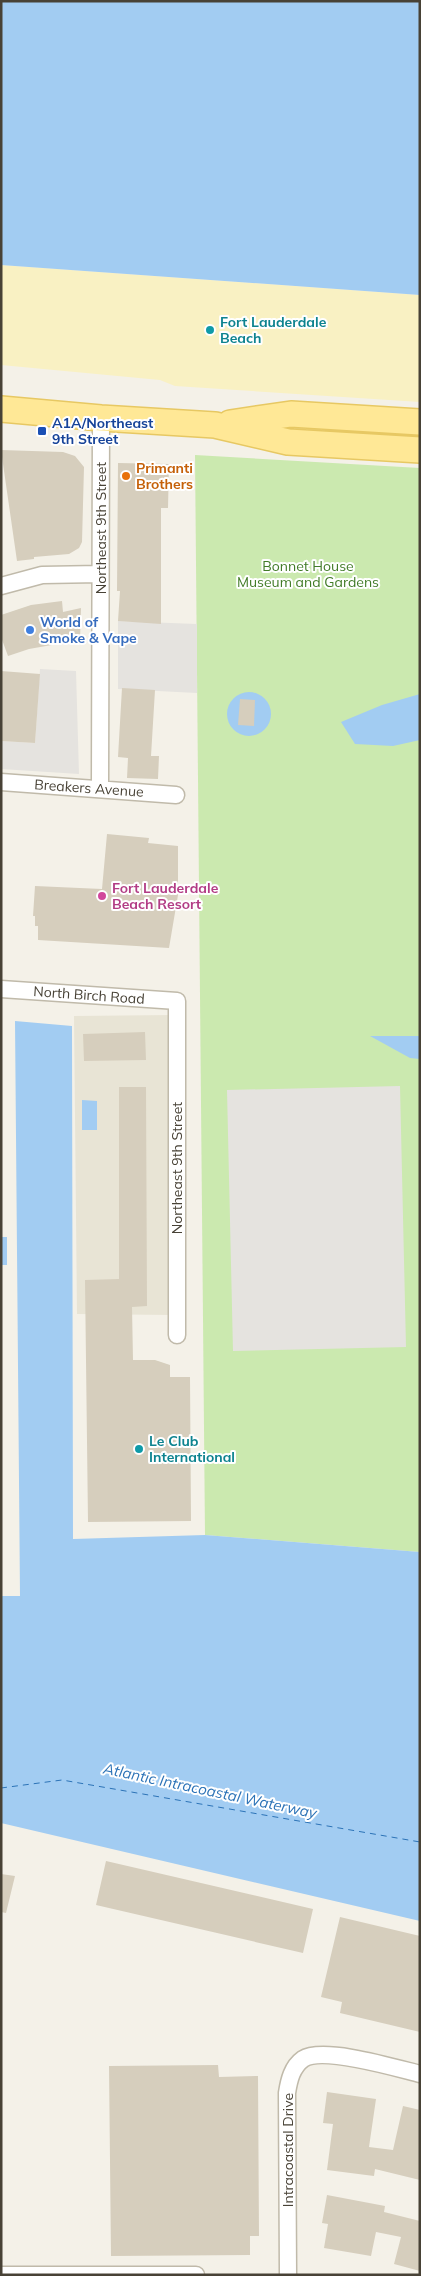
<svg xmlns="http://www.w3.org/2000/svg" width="421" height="2276" viewBox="0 0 421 2276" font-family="Mulish,sans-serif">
	<rect width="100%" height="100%" fill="#f4f1e8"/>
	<path fill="#e8e4d5" d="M 172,1015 L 172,1315 L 77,1314 L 74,1016 Z"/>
	<path fill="#cbe9af" d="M 195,455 L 420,468 L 420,1552 L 205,1535 Z"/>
	<path fill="#f9f1c3" d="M 1,265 L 420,295 L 420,402 L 175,386 L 160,380 L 1,365 Z"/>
	<path fill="#e5e3df" d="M 118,621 L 197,624 L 197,693 L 118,689 Z
		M 40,669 L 76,671 L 79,774 L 1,769 L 1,741 L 35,743 Z
		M 400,1086 L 406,1347 L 233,1351 L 227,1090 Z"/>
	<path fill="#a2ccf2" d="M 1,1 L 420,1 L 420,295 L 1,265 Z
		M227 714a22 22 0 1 1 44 0a22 22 0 1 1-44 0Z
		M 420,694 L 420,740 L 393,746 L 355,744 L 341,722 L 382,705 Z
		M 15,1021 L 72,1026 L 73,1539 L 205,1535 L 420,1552 L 420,1921 L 1,1823 L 1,1596 L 20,1596 Z
		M 370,1036 L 420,1036 L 420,1059 L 410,1058 Z
		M 82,1100 L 97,1101 L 97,1130 L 82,1130 Z
		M 1,1237 L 7,1237 L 7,1265 L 1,1265 Z"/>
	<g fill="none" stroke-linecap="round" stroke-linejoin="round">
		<path stroke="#2c73b7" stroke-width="1" stroke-dasharray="6 5" stroke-linecap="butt" d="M 1,1788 L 62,1780 L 420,1842"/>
	</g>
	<path fill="#d6cebd" d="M 1,450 L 63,452 L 75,456 L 84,467 L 82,542 L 79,548 L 69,554 L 34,557 L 34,559 L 17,561 Z
		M 118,463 L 169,464 L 168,508 L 161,508 L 161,624 L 118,621 L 120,591 L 117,591 Z
		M 62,601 L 63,612 L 81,608 L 80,640 L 29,649 L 8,656 L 1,637 L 1,615 L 31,605 Z
		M 1,671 L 40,674 L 35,743 L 1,741 Z
		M 122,688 L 155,690 L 151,756 L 159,756 L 158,779 L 127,778 L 128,758 L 118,757 Z
		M 240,699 L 255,700 L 254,726 L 238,725 Z
		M 107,834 L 149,838 L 148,843 L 178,846 L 178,895 L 169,948 L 38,940 L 38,926 L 35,926 L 35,916 L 33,916 L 35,886 L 102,889 Z
		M 145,1032 L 146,1060 L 84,1061 L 83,1034 Z
		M 119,1087 L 146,1087 L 147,1306 L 132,1307 L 133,1360 L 155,1360 L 170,1365 L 170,1377 L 190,1377 L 191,1521 L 88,1522 L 85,1280 L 119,1279 Z
		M 106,1861 L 313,1909 L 303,1953 L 96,1905 Z
		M 1,1874 L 15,1876 L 6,1913 L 1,1912 Z
		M 340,1917 L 420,1936 L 420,2032 L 340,2013 L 342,2002 L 321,1997 Z
		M 218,2065 L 219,2077 L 258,2076 L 259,2236 L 250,2236 L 250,2255 L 111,2256 L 109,2066 Z
		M 327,2092 L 376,2099 L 369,2147 L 393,2150 L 403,2106 L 420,2110 L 420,2180 L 375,2169 L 374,2176 L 327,2170 L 333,2124 L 323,2123 Z
		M 327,2195 L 385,2206 L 384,2212 L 420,2221 L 420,2271 L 394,2264 L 401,2237 L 376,2232 L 371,2256 L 324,2248 L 328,2224 L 322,2223 Z"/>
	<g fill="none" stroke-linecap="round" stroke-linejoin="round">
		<defs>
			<path id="minor" d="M 1,586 L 42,575 L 100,574
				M 1,782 L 176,795
				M 100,788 L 101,418
				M 1,989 L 177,1001 L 177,1335
				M 1,2275 L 196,2275
				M 288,2275 L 287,2093 C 289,2080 292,2067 303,2059 C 323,2046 396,2068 420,2074"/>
			<path id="primary" d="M 1,409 L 101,418 L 215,425 L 288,442 L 420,450
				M 230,423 L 291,414 L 420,422"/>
		</defs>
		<use href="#minor" stroke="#c0baaa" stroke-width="19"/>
		<use href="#primary" stroke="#e7c863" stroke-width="28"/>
		<use href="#minor" stroke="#fff" stroke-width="16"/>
		<use href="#primary" stroke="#ffe896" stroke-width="25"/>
	</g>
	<g fill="#0f9aa8" stroke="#fff" stroke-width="2">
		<circle cx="210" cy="330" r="5"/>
		<circle cx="139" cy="1449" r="5"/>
	</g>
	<rect fill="#1a4fb4" stroke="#fff" stroke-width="2" x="37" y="426" width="10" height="10" rx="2.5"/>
	<circle fill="#e8710a" stroke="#fff" stroke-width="2" cx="126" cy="476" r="5"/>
	<circle fill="#3f7fe0" stroke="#fff" stroke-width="2" cx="30" cy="630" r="5"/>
	<circle fill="#d1479c" stroke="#fff" stroke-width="2" cx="102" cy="896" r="5"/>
	<g text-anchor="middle" stroke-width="4" stroke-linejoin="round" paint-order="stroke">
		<g font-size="14" font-weight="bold" fill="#0d838f" stroke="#fff" text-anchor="start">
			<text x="220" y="327">Fort Lauderdale<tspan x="220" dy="16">Beach</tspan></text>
			<text x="149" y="1446">Le Club<tspan x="149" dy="16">International</tspan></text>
		</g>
		<g font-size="14" font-weight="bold" fill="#164399" stroke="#fff" text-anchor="start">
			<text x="52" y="428">A1A/Northeast<tspan x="52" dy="16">9th Street</tspan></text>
		</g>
		<g font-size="14" font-weight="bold" fill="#c56008" stroke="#fff" text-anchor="start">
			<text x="136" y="473">Primanti<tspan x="136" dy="16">Brothers</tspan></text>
		</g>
		<g font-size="14" fill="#484236" stroke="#fff">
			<text transform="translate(101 528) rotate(-90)" y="5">Northeast 9th Street</text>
			<text transform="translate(89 788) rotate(4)" y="5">Breakers Avenue</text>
			<text transform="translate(89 995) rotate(4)" y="5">North Birch Road</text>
			<text transform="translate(177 1168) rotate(-90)" y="5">Northeast 9th Street</text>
			<text transform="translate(288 2150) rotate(-90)" y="5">Intracoastal Drive</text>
		</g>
		<g font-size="14" fill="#417b27" stroke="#fff">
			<text x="308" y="571">Bonnet House<tspan x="308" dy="16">Museum and Gardens</tspan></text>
		</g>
		<g font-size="14" font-weight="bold" fill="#366cbe" stroke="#fff" text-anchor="start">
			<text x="40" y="627">World of<tspan x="40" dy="16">Smoke &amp; Vape</tspan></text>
		</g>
		<g font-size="14" font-weight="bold" fill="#b23c85" stroke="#fff" text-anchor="start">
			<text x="112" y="893">Fort Lauderdale<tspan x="112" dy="16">Beach Resort</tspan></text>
		</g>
		<g font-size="15" font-style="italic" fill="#2c73b7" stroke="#fff">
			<text transform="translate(210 1791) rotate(12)" y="5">Atlantic Intracoastal Waterway</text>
		</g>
	</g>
	<rect width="421" height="2276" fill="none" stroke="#484236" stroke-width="5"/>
</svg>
